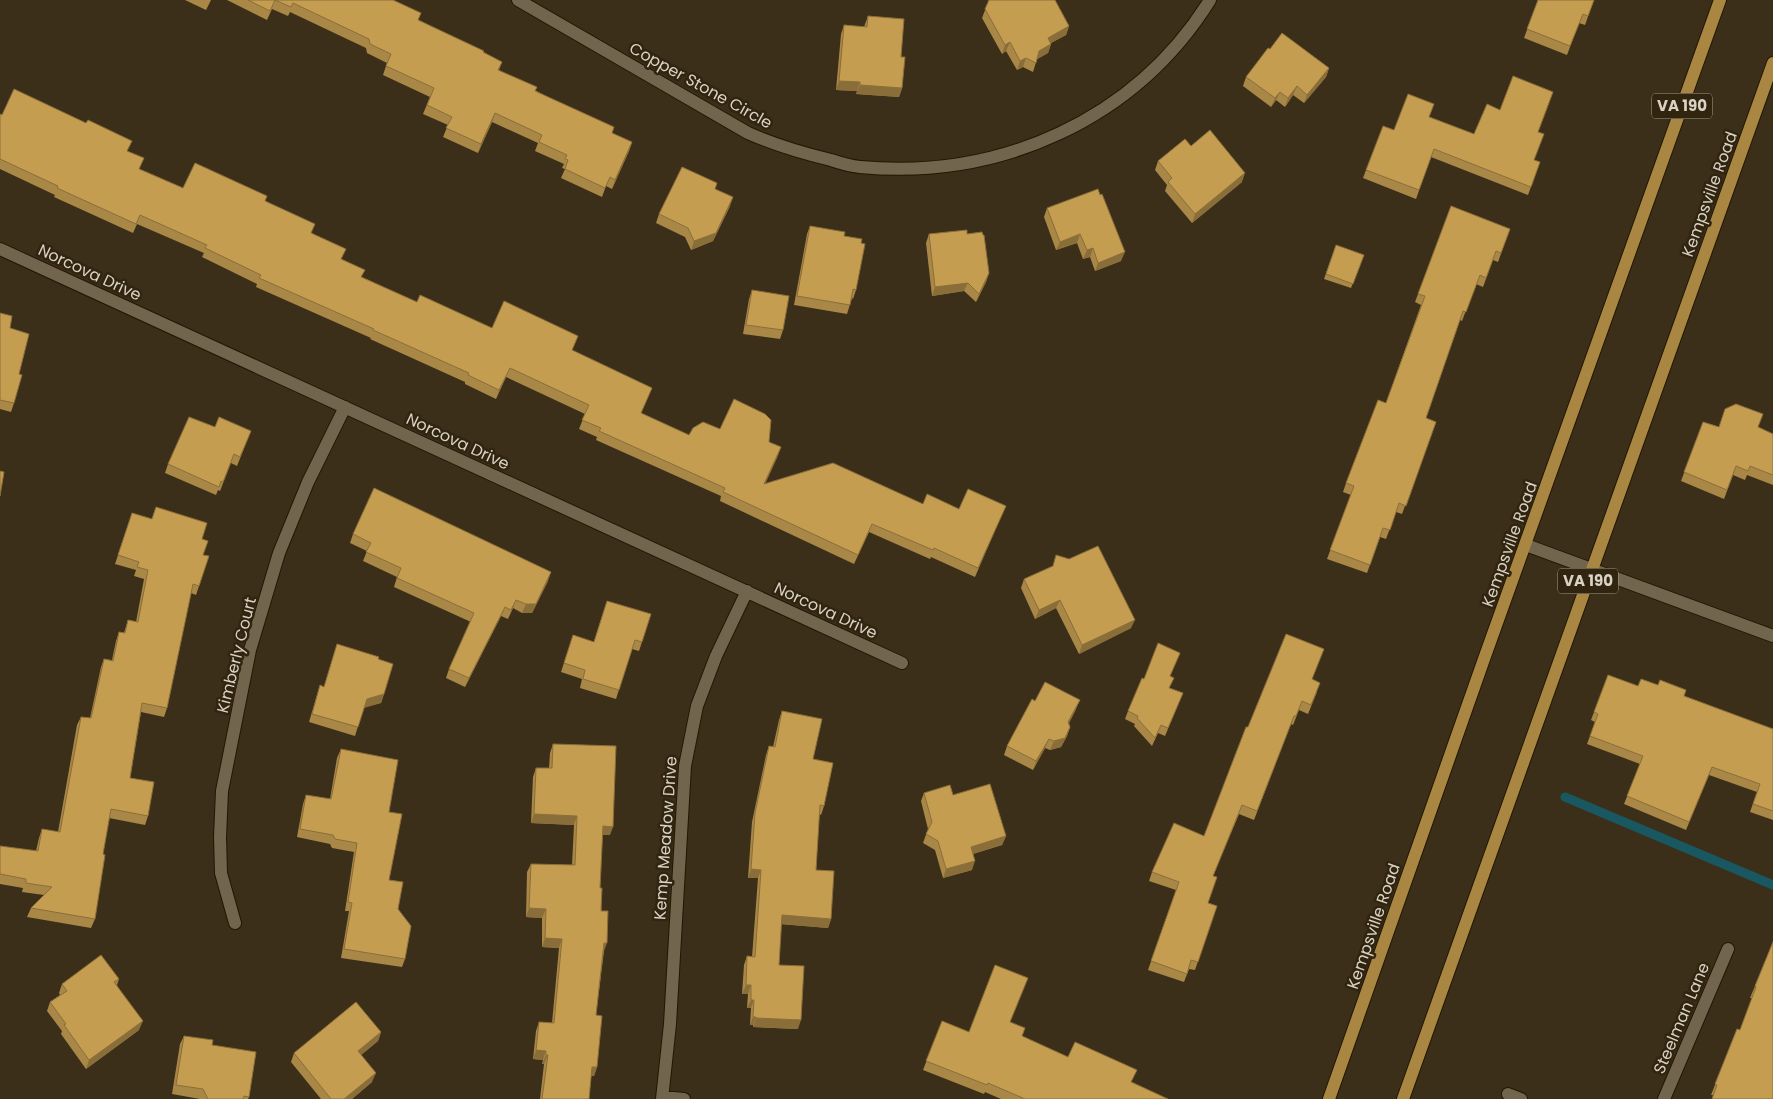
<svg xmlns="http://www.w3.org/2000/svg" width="1773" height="1099" viewBox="0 0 1773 1099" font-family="Poppins,sans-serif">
	<rect width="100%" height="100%" fill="#3b2f1a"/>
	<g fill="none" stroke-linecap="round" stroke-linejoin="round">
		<path stroke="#195761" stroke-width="9" d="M 1565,797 L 1773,885"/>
		<defs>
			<path id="minor" d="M 518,0 L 748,133 C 775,145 802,153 831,160 C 840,163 850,166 860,167 C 1000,180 1135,120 1210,0
				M 0,249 L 902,663
				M 1526,545 L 1773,636
				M 235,923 L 221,873 L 220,837 L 222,791 L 250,650 L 279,553 L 308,482 L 345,407
				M 1508,1094 L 1521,1099
				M 663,1097 L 684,1099
				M 662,1099 L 670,1024 L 685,766 L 697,706 L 716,656 L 747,591
				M 1664,1099 L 1728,949"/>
			<path id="primary" d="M 1329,1099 L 1484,659 L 1720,0
				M 1403,1099 L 1773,63"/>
		</defs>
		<use href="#minor" stroke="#221703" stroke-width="14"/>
		<use href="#primary" stroke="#221703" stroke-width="14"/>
		<use href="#minor" stroke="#72654e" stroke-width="12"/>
		<use href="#primary" stroke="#a98641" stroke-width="12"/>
	</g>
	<path fill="#a98746" d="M 185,0 L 211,0 L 206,10 Z
		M 227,0 L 393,0 L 419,20 L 502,62 L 499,70 L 612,133 L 632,142 L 629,151 L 612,189 L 606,186 L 602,197 L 561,178 L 565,169 L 562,168 L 564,164 L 535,151 L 538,143 L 492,122 L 478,153 L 443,137 L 448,125 L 423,114 L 430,97 L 383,75 L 387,63 L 367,53 L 366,48 L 290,12 L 288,16 L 272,9 L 267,20 Z
		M 989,0 L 1069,26 L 1066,35 L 1051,43 L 1051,44 L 1048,53 L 1037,59 L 1033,72 L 1023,67 L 1017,70 L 1006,51 L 1002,54 L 982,18 Z
		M 1538,0 L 1594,0 L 1585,25 L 1579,23 L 1567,55 L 1524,38 Z
		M 868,16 L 901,57 L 902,88 L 899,97 L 856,94 L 857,91 L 836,90 L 841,34 L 844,25 L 864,27 Z
		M 1270,49 L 1329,68 L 1326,77 L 1304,103 L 1293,95 L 1285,107 L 1276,100 L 1271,107 L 1243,86 L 1246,77 Z
		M 0,114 L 128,152 L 140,169 L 183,188 L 266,201 L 312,233 L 362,277 L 417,302 L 492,328 L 578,336 L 572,350 L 652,388 L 641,413 L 689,435 L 720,429 L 769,442 L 781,447 L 765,484 L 959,509 L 1006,506 L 1002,514 L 975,577 L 931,557 L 930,559 L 869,532 L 854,564 L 720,501 L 721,496 L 596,440 L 597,437 L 579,429 L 585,414 L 506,377 L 496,399 L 465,384 L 465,382 L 370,339 L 371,338 L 256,287 L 257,284 L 202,257 L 204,253 L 137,224 L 133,233 L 54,197 L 55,195 L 0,169 Z
		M 1430,117 L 1474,134 L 1538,132 L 1534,160 L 1540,162 L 1528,195 L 1431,157 L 1416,199 L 1363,178 L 1366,170 L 1394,130 Z
		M 1191,146 L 1242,182 L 1192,223 L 1165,191 L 1167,185 L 1155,170 L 1158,161 Z
		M 715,189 L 730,206 L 713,241 L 691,250 L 685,237 L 656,223 L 659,214 Z
		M 1451,206 L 1510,229 L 1498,262 L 1493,260 L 1483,287 L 1476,284 L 1462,321 L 1460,320 L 1426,418 L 1436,422 L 1402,514 L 1396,512 L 1386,539 L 1380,537 L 1367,573 L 1327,559 L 1351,495 L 1343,492 L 1346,483 L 1386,403 L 1421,305 L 1415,302 Z
		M 1047,208 L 1121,261 L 1095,271 L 1090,257 L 1083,259 L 1077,243 L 1056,250 L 1044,217 Z
		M 810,226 L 844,236 L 856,290 L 853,299 L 852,298 L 847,314 L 794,305 L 807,234 Z
		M 929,234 L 967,234 L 989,273 L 986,282 L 976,302 L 964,291 L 932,296 L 926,243 Z
		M 1336,245 L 1364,255 L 1351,288 L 1324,279 Z
		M 752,290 L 783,330 L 780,339 L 743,334 L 749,299 Z
		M 0,313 L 10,328 L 19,374 L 14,403 L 11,412 L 0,409 Z
		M 1703,422 L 1719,427 L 1758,427 L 1773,434 L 1773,485 L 1747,475 L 1745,480 L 1733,475 L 1724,499 L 1681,481 Z
		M 215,427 L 251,431 L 237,466 L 231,463 L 220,491 L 218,490 L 216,495 L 165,473 L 168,464 Z
		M 156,507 L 202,539 L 203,555 L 199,586 L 196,595 L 191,593 L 167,708 L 164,717 L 141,712 L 130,778 L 148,816 L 145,825 L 109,818 L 103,854 L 95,919 L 91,928 L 27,917 L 31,908 L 44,895 L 22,892 L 23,888 L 0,884 L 0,846 L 36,851 L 39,838 L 42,829 L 58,832 L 77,725 L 81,717 L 90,718 L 101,667 L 104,659 L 112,660 L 116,641 L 119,632 L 124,633 L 128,620 L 136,622 L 144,579 L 134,576 L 136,570 L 115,564 L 132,513 L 152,519 Z
		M 353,534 L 548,581 L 532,613 L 522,613 L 513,608 L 508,619 L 501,616 L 465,687 L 446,678 L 449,669 L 471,622 L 394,587 L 397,577 L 363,561 L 367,551 L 350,543 Z
		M 1024,579 L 1131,628 L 1079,654 L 1056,608 L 1035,619 L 1021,588 Z
		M 607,601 L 642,642 L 639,651 L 632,649 L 616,699 L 580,688 L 582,679 L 561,672 L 573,635 L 594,642 Z
		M 337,644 L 378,659 L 384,694 L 381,703 L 364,707 L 355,736 L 309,722 L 320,685 L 324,687 Z
		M 1180,653 L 1170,676 L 1170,688 L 1183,693 L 1165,736 L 1158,733 L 1152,746 L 1134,726 L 1135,724 L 1125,719 L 1128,711 L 1144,679 Z
		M 1608,675 L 1638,686 L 1684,696 L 1773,729 L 1773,820 L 1750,812 L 1757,792 L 1709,775 L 1686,830 L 1624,804 L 1640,764 L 1587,744 L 1595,722 L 1591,720 Z
		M 1312,680 L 1317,692 L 1308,714 L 1299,710 L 1293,725 L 1291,724 L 1254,820 L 1239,814 L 1213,876 L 1208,903 L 1217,906 L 1195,970 L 1189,969 L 1184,982 L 1148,970 L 1176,890 L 1149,881 L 1152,872 L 1204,836 L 1248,727 Z
		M 1035,701 L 1076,709 L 1069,723 L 1070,727 L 1067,736 L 1061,747 L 1050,750 L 1045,748 L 1033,770 L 1004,755 L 1007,746 Z
		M 782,711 L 813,759 L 824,806 L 821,815 L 819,814 L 816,870 L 831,919 L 828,928 L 781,924 L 779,965 L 798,1029 L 753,1027 L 753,1025 L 750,1025 L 751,1008 L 747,1008 L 748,994 L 742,994 L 744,965 L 747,956 L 752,957 L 758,878 L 748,878 L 752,822 L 766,755 L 769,746 L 773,747 L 779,720 Z
		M 553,744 L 610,835 L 602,835 L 600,888 L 604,951 L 596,1015 L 597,1067 L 594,1076 L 591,1076 L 589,1099 L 540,1099 L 544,1064 L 542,1064 L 543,1060 L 533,1059 L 536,1031 L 539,1022 L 552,1023 L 559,948 L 542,947 L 542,918 L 526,917 L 527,872 L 531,864 L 572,865 L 574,825 L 531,823 L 533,777 L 536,768 L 549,768 L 550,753 Z
		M 341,749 L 389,812 L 389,880 L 398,909 L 405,959 L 402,967 L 341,958 L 349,911 L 345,911 L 354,852 L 332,848 L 330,844 L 297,837 L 303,804 L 306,795 L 330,799 L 337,758 Z
		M 924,793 L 953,795 L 1006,836 L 1002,845 L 973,854 L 972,870 L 943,878 L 935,850 L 923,843 L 928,829 L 921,801 Z
		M 1773,942 L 1773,1099 L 1711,1095 L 1737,1029 L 1740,1030 L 1752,998 L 1750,998 L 1755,986 Z
		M 119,979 L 117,985 L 139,1030 L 86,1069 L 61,1034 L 62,1031 L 47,1011 L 50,1002 L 60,995 L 59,993 L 62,984 Z
		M 942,1021 L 969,1032 L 1010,1022 L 1022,1036 L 1068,1057 L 1132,1082 L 1168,1099 L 1001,1099 L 985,1092 L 984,1094 L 923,1070 Z
		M 381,1032 L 378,1041 L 361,1055 L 372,1082 L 352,1099 L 321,1099 L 291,1062 L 294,1053 Z
		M 184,1036 L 212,1045 L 249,1097 L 248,1099 L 200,1099 L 172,1094 L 180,1044 Z"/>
	<path fill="#8a6e39" d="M 1069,26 L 1066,35 L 1045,46 L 1048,38 Z
		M 1010,42 L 1006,51 L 1002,54 L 1005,45 Z
		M 1051,44 L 1048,53 L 1036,60 L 1039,51 Z
		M 1026,58 L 1023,67 L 1017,70 L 1020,61 Z
		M 1329,68 L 1326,77 L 1304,103 L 1307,95 Z
		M 839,81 L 860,82 L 857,91 L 836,90 Z
		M 860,85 L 902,88 L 899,97 L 856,94 Z
		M 1297,86 L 1293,95 L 1285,107 L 1288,98 Z
		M 1280,92 L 1276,100 L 1271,107 L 1275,98 Z
		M 495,113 L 492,122 L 478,153 L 481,144 Z
		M 632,142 L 629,151 L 612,189 L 615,180 Z
		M 1245,173 L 1242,182 L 1192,223 L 1195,214 Z
		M 733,197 L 730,206 L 713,241 L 691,250 L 694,241 Z
		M 1080,234 L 1077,243 L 1056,250 L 1060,242 Z
		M 1093,248 L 1090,257 L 1083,259 L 1087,250 Z
		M 1125,252 L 1121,261 L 1095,271 L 1098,263 Z
		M 989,273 L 986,282 L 976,302 L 979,294 Z
		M 968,283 L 964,291 L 932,296 L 935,287 Z
		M 510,368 L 506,377 L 496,399 L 499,390 Z
		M 781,447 L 778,456 L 761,493 L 764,484 Z
		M 551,572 L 548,581 L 532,613 L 522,613 L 526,604 Z
		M 516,600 L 513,608 L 508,619 L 511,610 Z
		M 1060,600 L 1056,608 L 1035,619 L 1039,610 Z
		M 505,607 L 501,616 L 465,687 L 469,678 Z
		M 1135,620 L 1131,628 L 1079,654 L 1082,645 Z
		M 384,694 L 381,703 L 364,708 L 367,699 Z
		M 1080,700 L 1076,709 L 1065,731 L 1068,722 Z
		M 1070,727 L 1067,736 L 1061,747 L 1050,750 L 1054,741 Z
		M 1049,739 L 1045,748 L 1033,770 L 1036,761 Z
		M 534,814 L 577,816 L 574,825 L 531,823 Z
		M 603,826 L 613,827 L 610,835 L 599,835 Z
		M 1006,836 L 1002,845 L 968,855 L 971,847 Z
		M 975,861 L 972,870 L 943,878 L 946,869 Z
		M 751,869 L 761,870 L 758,878 L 748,878 Z
		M 529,908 L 546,909 L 542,918 L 526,917 Z
		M 782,915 L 831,919 L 828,928 L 779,924 Z
		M 545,938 L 562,939 L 559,948 L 542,947 Z
		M 604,943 L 607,943 L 604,951 Z
		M 746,985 L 751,985 L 748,994 L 742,994 Z
		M 751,1000 L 754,1000 L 751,1008 L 747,1008 Z
		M 753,1017 L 756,1017 L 753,1025 L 750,1025 Z
		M 756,1018 L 801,1020 L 798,1029 L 753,1027 Z
		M 143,1021 L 139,1030 L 86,1069 L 89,1060 Z
		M 381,1032 L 378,1041 L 355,1060 L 358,1051 Z
		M 536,1050 L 546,1051 L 543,1060 L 533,1059 Z
		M 546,1055 L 548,1055 L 544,1064 L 542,1064 Z
		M 592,1067 L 597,1067 L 594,1076 L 589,1075 Z
		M 376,1073 L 372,1082 L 352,1099 L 344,1099 Z"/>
	<path fill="#c59d51" stroke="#8a6e39" d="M 248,0 L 393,0 L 421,13 L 418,20 L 484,51 L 483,52 L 502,62 L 498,70 L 537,87 L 535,91 L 614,127 L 612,133 L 632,142 L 615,180 L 610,177 L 605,188 L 565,169 L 568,160 L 565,159 L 567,155 L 539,142 L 542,135 L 495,113 L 481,144 L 446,128 L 452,117 L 427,105 L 434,88 L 386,66 L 391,54 L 370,44 L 369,39 L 293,3 L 291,7 L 275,0 L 270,11 Z
		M 989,0 L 1055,0 L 1069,26 L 1048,38 L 1051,44 L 1039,51 L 1036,63 L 1026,58 L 1020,61 L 1010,42 L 1005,45 L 985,9 Z
		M 1538,0 L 1594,0 L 1588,16 L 1583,14 L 1570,46 L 1527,29 Z
		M 868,16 L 904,19 L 901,57 L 905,57 L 902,88 L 860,85 L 860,82 L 839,81 L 844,25 L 867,27 Z
		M 1282,33 L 1329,68 L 1307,95 L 1297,86 L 1288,98 L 1280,92 L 1275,98 L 1246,77 L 1268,48 L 1270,49 Z
		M 1513,76 L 1553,92 L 1538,132 L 1544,134 L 1534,160 L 1540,162 L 1531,187 L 1434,149 L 1419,190 L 1366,170 L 1383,126 L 1394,130 L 1408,94 L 1434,104 L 1429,117 L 1474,134 L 1487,104 L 1500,110 Z
		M 14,89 L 86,123 L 88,120 L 132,141 L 127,151 L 144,158 L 139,169 L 183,188 L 195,163 L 267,196 L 265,201 L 315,224 L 311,233 L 346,249 L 341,259 L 365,270 L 361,277 L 417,302 L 420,295 L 492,328 L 504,301 L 578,336 L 572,350 L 652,388 L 641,413 L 689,435 L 693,428 L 703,422 L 720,429 L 734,399 L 765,414 L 771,420 L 769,442 L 781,447 L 764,484 L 833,463 L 923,504 L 927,494 L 959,509 L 968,489 L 1006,506 L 978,568 L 934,548 L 933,550 L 872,524 L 858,555 L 723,492 L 725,488 L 599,431 L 601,428 L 582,420 L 589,405 L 510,368 L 499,390 L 468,375 L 469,373 L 373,330 L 374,329 L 259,278 L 261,275 L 205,248 L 207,245 L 140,215 L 136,224 L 57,188 L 58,186 L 0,159 L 0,114 L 2,115 Z
		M 1210,130 L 1245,173 L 1195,214 L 1168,182 L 1172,178 L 1158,161 L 1185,139 L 1191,146 Z
		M 682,167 L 717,183 L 715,189 L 733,197 L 716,233 L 694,241 L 688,228 L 659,214 Z
		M 1098,189 L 1100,195 L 1102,194 L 1125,252 L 1098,263 L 1093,248 L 1087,250 L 1080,234 L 1060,242 L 1047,208 Z
		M 1451,206 L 1510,229 L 1501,253 L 1496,251 L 1486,278 L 1480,275 L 1466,312 L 1463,311 L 1426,418 L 1436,422 L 1406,506 L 1399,503 L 1390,530 L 1383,528 L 1370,565 L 1330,550 L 1354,486 L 1346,483 L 1378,400 L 1386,403 L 1425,296 L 1418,294 Z
		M 810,226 L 845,232 L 844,236 L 862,239 L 861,243 L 865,244 L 856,290 L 853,289 L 850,305 L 797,296 Z
		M 967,230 L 967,234 L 982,232 L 983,235 L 984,235 L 989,273 L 979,294 L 968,283 L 935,287 L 929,234 Z
		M 1336,245 L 1364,255 L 1353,284 L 1326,274 Z
		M 752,290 L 789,296 L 783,330 L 746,325 Z
		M 0,313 L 12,316 L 10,328 L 29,334 L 19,374 L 22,375 L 14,403 L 0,400 Z
		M 1736,404 L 1763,414 L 1758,427 L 1773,434 L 1773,475 L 1750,466 L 1748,471 L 1736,466 L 1727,490 L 1684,472 L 1703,422 L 1719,427 L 1725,409 Z
		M 189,417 L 215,427 L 219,417 L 251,431 L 240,457 L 234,454 L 223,482 L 221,481 L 219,487 L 168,464 Z
		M 0,471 L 4,472 L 0,496 Z
		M 374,488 L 551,572 L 536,604 L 526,604 L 516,600 L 511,610 L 505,607 L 469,678 L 449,669 L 474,613 L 397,578 L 401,568 L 366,552 L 371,543 L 353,534 Z
		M 156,507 L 207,523 L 202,539 L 208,541 L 203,555 L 209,556 L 199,586 L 193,584 L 167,708 L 142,703 L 130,778 L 154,782 L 148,816 L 111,809 L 103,854 L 105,855 L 95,919 L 31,908 L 52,887 L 26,883 L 26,879 L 0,874 L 0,846 L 38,851 L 42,829 L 60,832 L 81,717 L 91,718 L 104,659 L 113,661 L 119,632 L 125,633 L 128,620 L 138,622 L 148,570 L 137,567 L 139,562 L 118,555 L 132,513 L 152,519 Z
		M 1098,546 L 1135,620 L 1082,645 L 1060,600 L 1039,610 L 1024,579 L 1053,566 L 1056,555 L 1069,559 Z
		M 607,601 L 651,614 L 642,642 L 635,640 L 619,690 L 583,679 L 585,670 L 564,663 L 573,635 L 594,642 Z
		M 1286,634 L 1324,649 L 1312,679 L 1320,683 L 1311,705 L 1302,701 L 1296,716 L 1294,716 L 1257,811 L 1242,805 L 1213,876 L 1217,877 L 1208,903 L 1217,906 L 1198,962 L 1191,960 L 1187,974 L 1151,961 L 1179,882 L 1152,872 L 1174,823 L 1204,836 L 1246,727 L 1248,727 Z
		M 1158,643 L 1180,653 L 1170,676 L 1174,678 L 1169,688 L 1183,693 L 1168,728 L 1161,725 L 1155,738 L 1137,718 L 1138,716 L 1128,711 L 1142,678 L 1144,679 Z
		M 337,644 L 379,657 L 378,659 L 393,664 L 384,694 L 367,699 L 358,727 L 312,714 L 320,685 L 324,687 Z
		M 1608,675 L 1638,686 L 1641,679 L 1658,685 L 1660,680 L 1686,690 L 1684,696 L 1773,729 L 1773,811 L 1753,804 L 1760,784 L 1712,767 L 1689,822 L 1627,796 L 1643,756 L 1590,736 L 1598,714 L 1594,712 Z
		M 1045,682 L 1080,700 L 1068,722 L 1070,727 L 1065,738 L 1054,741 L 1049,739 L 1036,761 L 1007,746 L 1032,699 L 1035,701 Z
		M 782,711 L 822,719 L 813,759 L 833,763 L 824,806 L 820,805 L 816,870 L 834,871 L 831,919 L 782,915 L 779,965 L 804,966 L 801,1020 L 756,1018 L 756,1017 L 753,1017 L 754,1000 L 751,1000 L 751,985 L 746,985 L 747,956 L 755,957 L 761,870 L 751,869 L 755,813 L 769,746 L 775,747 Z
		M 553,744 L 616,746 L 613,827 L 603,826 L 600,888 L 602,888 L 601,911 L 608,911 L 607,943 L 604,943 L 596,1015 L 602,1016 L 597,1067 L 592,1067 L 589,1099 L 542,1099 L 548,1055 L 546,1055 L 546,1051 L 536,1050 L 539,1022 L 554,1023 L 562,939 L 545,938 L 546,909 L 529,908 L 531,864 L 575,865 L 577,816 L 534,814 L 536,768 L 552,768 Z
		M 341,749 L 398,760 L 389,812 L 402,814 L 389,880 L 403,882 L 398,909 L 411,926 L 405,959 L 344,949 L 352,903 L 348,902 L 357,843 L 335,839 L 333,835 L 300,829 L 306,795 L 331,799 Z
		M 990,784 L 1006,836 L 971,847 L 975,861 L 946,869 L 938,841 L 926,834 L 932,822 L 924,793 L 950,785 L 953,795 Z
		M 1773,942 L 1773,1099 L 1712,1099 L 1717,1085 L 1715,1084 L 1737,1029 L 1740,1030 L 1756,987 L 1755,986 Z
		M 101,955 L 119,979 L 114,982 L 143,1021 L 89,1060 L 64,1025 L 66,1024 L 50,1002 L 67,991 L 62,984 Z
		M 995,965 L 1028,978 L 1010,1022 L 1025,1028 L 1022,1036 L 1068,1057 L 1075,1042 L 1137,1070 L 1131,1082 L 1168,1099 L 1025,1099 L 988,1083 L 987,1085 L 926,1061 L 942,1021 L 969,1032 Z
		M 356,1002 L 381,1032 L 358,1051 L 376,1073 L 344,1099 L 331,1099 L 294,1053 Z
		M 184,1036 L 213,1040 L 212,1045 L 256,1052 L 249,1097 L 244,1096 L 243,1099 L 208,1099 L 203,1089 L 176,1085 Z"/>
	<g text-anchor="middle" stroke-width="5" stroke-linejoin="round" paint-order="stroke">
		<g fill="#312510" stroke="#a79e8f" stroke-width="1">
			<rect x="1652" y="93.5" width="60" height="25" rx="4"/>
			<rect x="1558" y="568.5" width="60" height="25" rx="4"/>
		</g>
		<g font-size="15" font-weight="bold" fill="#d9d2c5">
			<text x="1682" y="111">VA 190</text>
			<text x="1588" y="586">VA 190</text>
		</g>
		<g font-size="16" fill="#d9d2c5" stroke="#312510">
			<text transform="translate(701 85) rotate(29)" y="6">Copper Stone Circle</text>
			<text transform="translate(1709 194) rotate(-70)" y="6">Kempsville Road</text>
			<text transform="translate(90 272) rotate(25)" y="6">Norcova Drive</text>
			<text transform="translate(458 441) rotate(25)" y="6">Norcova Drive</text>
			<text transform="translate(1509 544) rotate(-70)" y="6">Kempsville Road</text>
			<text transform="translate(826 610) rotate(25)" y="6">Norcova Drive</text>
			<text transform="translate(236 655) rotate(-76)" y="6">Kimberly Court</text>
			<text transform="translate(665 838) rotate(-86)" y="6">Kemp Meadow Drive</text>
			<text transform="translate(1373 926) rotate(-71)" y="6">Kempsville Road</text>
			<text transform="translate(1681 1018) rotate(-67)" y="6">Steelman Lane</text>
		</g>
	</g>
</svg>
